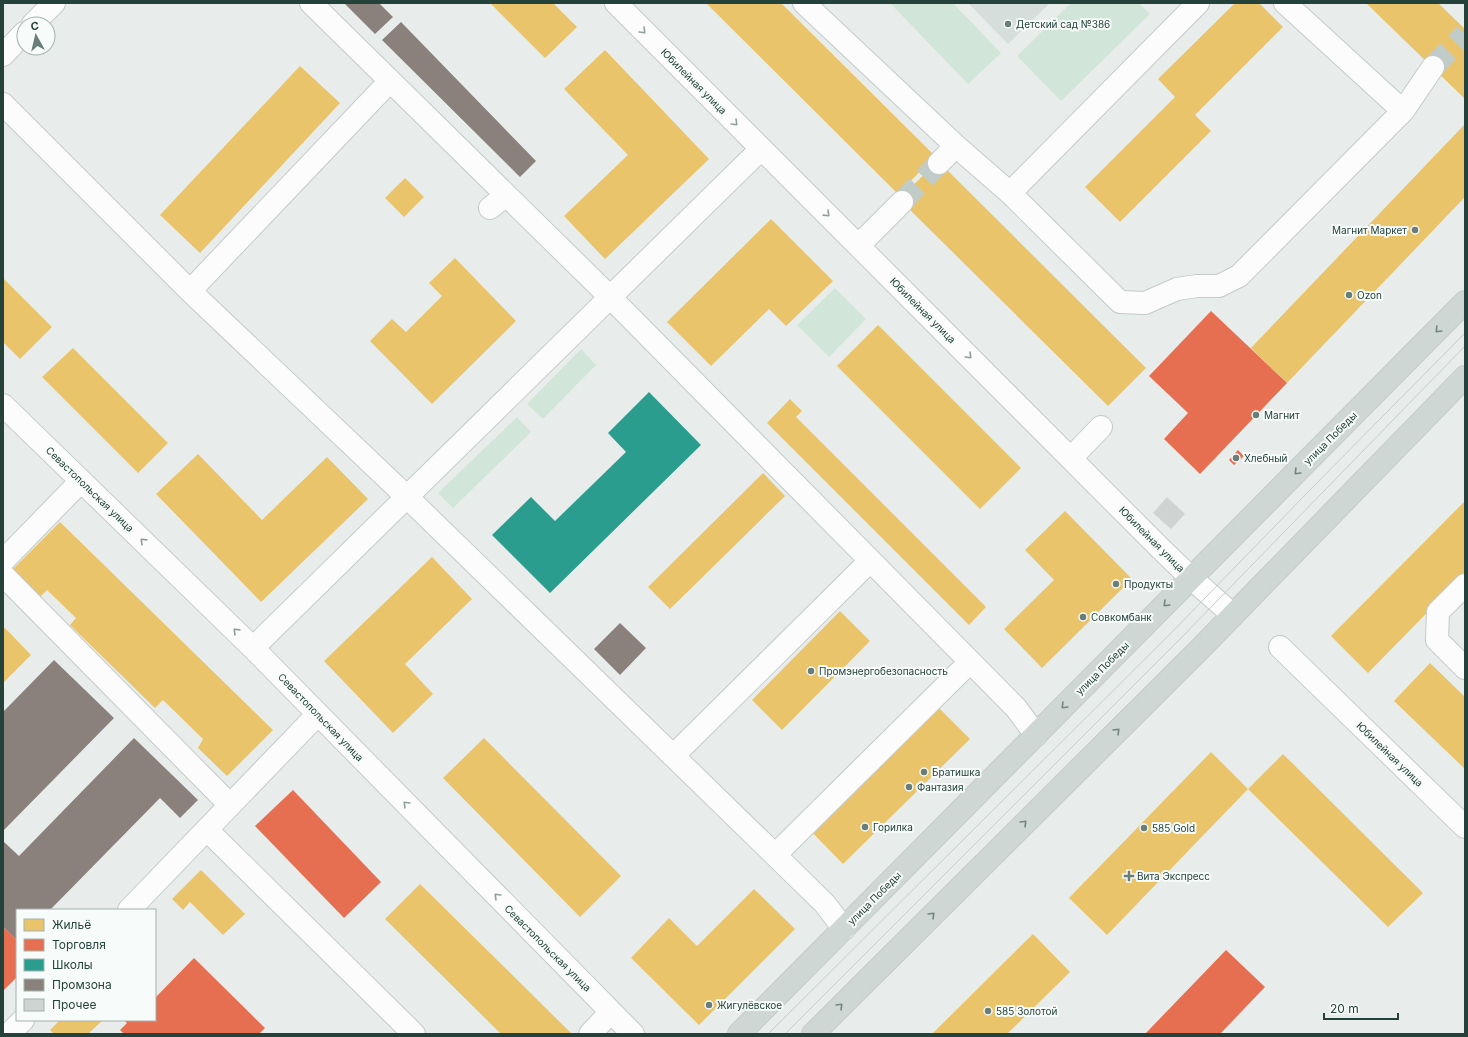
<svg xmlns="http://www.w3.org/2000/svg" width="1468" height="1037" viewBox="0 0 1468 1037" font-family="Inter,sans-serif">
	<rect width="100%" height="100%" fill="#e8edeb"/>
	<path fill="#d6dedb" d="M 968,3 L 1050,3 L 1008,44 Z"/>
	<path fill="#d1e6d8" d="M 890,3 L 953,3 L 1001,53 L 968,84 Z
		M 1071,3 L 1139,3 L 1150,14 L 1061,101 L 1017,56 Z
		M 835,288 L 866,319 L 829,357 L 797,325 Z
		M 581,349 L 596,365 L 543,419 L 527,404 Z
		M 517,417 L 531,432 L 453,508 L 438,493 Z"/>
	<path fill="#e9c46a" d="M 490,3 L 553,3 L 577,27 L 545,58 Z
		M 706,3 L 781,3 L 935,156 L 898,194 Z
		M 1235,3 L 1259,3 L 1283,27 L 1195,115 L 1211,131 L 1120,222 L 1085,187 L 1175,97 L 1158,79 Z
		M 1366,3 L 1438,3 L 1465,29 L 1465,99 Z
		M 605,50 L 709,159 L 605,259 L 564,216 L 628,155 L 564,89 Z
		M 300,66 L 340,103 L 200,253 L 160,215 Z
		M 1465,124 L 1465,197 L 1287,383 L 1251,348 Z
		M 938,161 L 1146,368 L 1108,406 L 899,199 Z
		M 405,178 L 424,197 L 404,217 L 385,198 Z
		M 771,219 L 833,281 L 786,326 L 769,309 L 711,366 L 667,322 Z
		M 455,258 L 516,321 L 432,404 L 370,341 L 392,319 L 406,332 L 442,296 L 429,283 Z
		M 3,278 L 52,327 L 20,359 L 3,342 Z
		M 878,325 L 1021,468 L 980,509 L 837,366 Z
		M 73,348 L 168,443 L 138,473 L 42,377 Z
		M 790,399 L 802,411 L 796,417 L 986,607 L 969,625 L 767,423 Z
		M 198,454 L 262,520 L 327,457 L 368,499 L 261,602 L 156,494 Z
		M 763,473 L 785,496 L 670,609 L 648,587 Z
		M 1465,501 L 1465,574 L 1368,673 L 1331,636 Z
		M 1065,511 L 1132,579 L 1042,668 L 1004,629 L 1054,580 L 1025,550 Z
		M 60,522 L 273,730 L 227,776 L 198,748 L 203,739 L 163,700 L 155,708 L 70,625 L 76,618 L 47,590 L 40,597 L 12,570 Z
		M 432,557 L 472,599 L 405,664 L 433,694 L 393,733 L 324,661 Z
		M 840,611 L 870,641 L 782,730 L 752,700 Z
		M 3,626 L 31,655 L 3,683 Z
		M 1430,663 L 1465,697 L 1465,769 L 1394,701 Z
		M 930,699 L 970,739 L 843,864 L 804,824 Z
		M 484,738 L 621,876 L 580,917 L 443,778 Z
		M 1211,752 L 1248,789 L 1107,935 L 1069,898 Z
		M 1283,754 L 1423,893 L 1388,927 L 1248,789 Z
		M 201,870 L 245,914 L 223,935 L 190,902 L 183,910 L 172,899 Z
		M 420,884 L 572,1034 L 501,1034 L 385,919 Z
		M 754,889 L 795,929 L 699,1025 L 631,958 L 669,918 L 697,946 Z
		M 1033,934 L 1070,972 L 1007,1034 L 932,1034 Z
		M 60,1020 L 103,1020 L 88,1034 L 54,1034 L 50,1030 Z"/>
	<path fill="#e76f51" d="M 1211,311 L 1287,383 L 1200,474 L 1164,439 L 1188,413 L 1149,376 Z
		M 1238,450 L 1244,456 L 1234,465 L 1229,460 Z
		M 293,790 L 381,882 L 344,918 L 255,826 Z
		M 3,927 L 17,940 L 17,977 L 3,991 Z
		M 1226,950 L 1265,987 L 1220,1034 L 1145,1034 Z
		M 194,958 L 265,1028 L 259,1034 L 124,1034 L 120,1030 L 127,1023 L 124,1020 L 155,1020 L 155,998 Z"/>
	<path fill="#2a9d8f" d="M 649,392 L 701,445 L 550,593 L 492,535 L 531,497 L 555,521 L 626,452 L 608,433 Z"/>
	<path fill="#8a817c" d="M 344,3 L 379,3 L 393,17 L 375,34 Z
		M 401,22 L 536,161 L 520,177 L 382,40 Z
		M 620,623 L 646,648 L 620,675 L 594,649 Z
		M 54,660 L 114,718 L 3,831 L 3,712 Z
		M 134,738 L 198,800 L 180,818 L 160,798 L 50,910 L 17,910 L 17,940 L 3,927 L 3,841 L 19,856 Z"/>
	<path fill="#cfd4d2" d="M 1167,497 L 1185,514 L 1171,529 L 1153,513 Z"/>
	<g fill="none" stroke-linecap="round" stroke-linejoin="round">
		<path stroke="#c1cbc8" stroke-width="22" stroke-dasharray="22 11" stroke-linecap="butt" d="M 1433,67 L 1465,34
			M 902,202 L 939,163"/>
		<defs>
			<path id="minor" d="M 311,3 L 611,298 L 1016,708 L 1036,735
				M 616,3 C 797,185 979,366 1160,548 L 1191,578 L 1233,615
				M 804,3 L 956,146
				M 1285,3 L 1403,111
				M 33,24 L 54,3
				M 3,55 L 24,33
				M 3,104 L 190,291 L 407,497 L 775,855 L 825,904 L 844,929
				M 939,163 L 956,146 L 1010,193 L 1120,302 L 1145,303 L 1177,289 L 1197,286 L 1219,286 L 1239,276 L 1403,111 L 1433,67
				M 1010,193 L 1198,3
				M 490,208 L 506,195
				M 859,245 L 902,202
				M 190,291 L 390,81
				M 3,405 L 253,648 L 633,1034
				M 1071,458 L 1101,427
				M 3,561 L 81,481
				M 3,575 L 230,805
				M 1465,585 L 1438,612 L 1437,640 L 1465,668
				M 1280,647 L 1465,827
				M 253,648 L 761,149
				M 673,756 L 870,561
				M 207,830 L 414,1034
				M 775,855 L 970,662
				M 129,910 L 318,714
				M 9,1034 L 23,1020
				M 590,1034 L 611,1012"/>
			<path id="major" d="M 739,1034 L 1465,302
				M 813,1034 L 1198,651 L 1465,377"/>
		</defs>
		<use href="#minor" stroke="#c5cac8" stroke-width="24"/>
		<use href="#major" stroke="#c3ccc9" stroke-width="24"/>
		<use href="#minor" stroke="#fcfcfc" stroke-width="22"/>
		<use href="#major" stroke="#cfd7d5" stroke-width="22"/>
		<path stroke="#c9cdcc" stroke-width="1" d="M 768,1034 L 1173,631 L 1307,493 L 1465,333
			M 785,1034 L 1181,638 L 1465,346"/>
	</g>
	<defs><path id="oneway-chevron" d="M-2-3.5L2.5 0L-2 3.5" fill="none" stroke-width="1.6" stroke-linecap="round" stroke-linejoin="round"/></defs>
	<g stroke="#909f9b">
		<use href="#oneway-chevron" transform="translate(643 31) rotate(45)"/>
		<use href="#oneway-chevron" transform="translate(735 123) rotate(45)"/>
		<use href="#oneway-chevron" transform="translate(827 214) rotate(44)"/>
		<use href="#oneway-chevron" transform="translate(969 356) rotate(45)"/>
		<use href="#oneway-chevron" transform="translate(143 541) rotate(-136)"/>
		<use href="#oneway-chevron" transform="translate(236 631) rotate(-136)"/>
		<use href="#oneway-chevron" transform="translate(406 804) rotate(-135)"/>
		<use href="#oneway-chevron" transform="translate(497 896) rotate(-135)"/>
	</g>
	<g stroke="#718580">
		<use href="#oneway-chevron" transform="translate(1438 330) rotate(135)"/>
		<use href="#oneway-chevron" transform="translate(1297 472) rotate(135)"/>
		<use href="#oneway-chevron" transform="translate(1166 604) rotate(135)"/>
		<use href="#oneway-chevron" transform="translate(1064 706) rotate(135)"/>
		<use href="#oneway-chevron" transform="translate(1117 731) rotate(-45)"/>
		<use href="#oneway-chevron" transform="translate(1024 823) rotate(-45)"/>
		<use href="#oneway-chevron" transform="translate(932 915) rotate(-45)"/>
		<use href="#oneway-chevron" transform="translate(840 1006) rotate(-45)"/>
	</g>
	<g fill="#697e78" stroke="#f7fbf9" stroke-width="1.5">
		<circle cx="1008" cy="24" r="4"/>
		<circle cx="1415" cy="230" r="4"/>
		<circle cx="1349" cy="295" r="4"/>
		<circle cx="1256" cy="415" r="4"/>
		<circle cx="1236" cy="458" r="4"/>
		<circle cx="1116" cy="584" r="4"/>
		<circle cx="1083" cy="617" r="4"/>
		<circle cx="811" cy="671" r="4"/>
		<circle cx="924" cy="772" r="4"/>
		<circle cx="909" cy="787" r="4"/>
		<circle cx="865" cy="827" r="4"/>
		<circle cx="1144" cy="828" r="4"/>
		<path d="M1127 870h4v4h4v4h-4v4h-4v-4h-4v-4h4z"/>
		<circle cx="709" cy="1005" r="4"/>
		<circle cx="988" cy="1011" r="4"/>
	</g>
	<g text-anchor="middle" stroke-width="4" stroke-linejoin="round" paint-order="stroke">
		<g font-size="10" fill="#24423a" stroke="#f7fbf9" text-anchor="start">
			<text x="1016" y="28">Детский сад №386</text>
			<text x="1407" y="234" text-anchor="end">Магнит Маркет</text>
			<text x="1357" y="299">Ozon</text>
			<text x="1264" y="419">Магнит</text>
			<text x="1244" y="462">Хлебный</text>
			<text x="1124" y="588">Продукты</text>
			<text x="1091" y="621">Совкомбанк</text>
			<text x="819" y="675">Промэнергобезопасность</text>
			<text x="932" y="776">Братишка</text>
			<text x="917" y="791">Фантазия</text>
			<text x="873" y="831">Горилка</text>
			<text x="1152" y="832">585 Gold</text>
			<text x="1137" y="880">Вита Экспресс</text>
			<text x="717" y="1009">Жигулёвское</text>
			<text x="996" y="1015">585 Золотой</text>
		</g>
		<g font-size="10" fill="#24423a" stroke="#f7fbf9">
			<text transform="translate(694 81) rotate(45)" y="4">Юбилейная улица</text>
			<text transform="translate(923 310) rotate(45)" y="4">Юбилейная улица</text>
			<text transform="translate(1330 438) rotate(-45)" y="4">улица Победы</text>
			<text transform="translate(90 489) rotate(44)" y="4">Севастопольская улица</text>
			<text transform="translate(1152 539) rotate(45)" y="4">Юбилейная улица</text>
			<text transform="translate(1102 668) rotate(-45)" y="4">улица Победы</text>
			<text transform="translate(321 717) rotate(46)" y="4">Севастопольская улица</text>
			<text transform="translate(1390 754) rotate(44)" y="4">Юбилейная улица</text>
			<text transform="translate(874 898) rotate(-45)" y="4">улица Победы</text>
			<text transform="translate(548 948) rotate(45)" y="4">Севастопольская улица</text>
		</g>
	</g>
	<rect width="1468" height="1037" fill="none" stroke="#24423a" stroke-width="8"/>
	<rect x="16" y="909" width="140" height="112" fill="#f7fbf9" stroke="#a3b1ad"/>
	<rect x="24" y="919" width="20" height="12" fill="#e9c46a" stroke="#a3b1ad"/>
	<text x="52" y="929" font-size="12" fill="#24423a">Жильё</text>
	<rect x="24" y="939" width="20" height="12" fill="#e76f51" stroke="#a3b1ad"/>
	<text x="52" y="949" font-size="12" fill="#24423a">Торговля</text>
	<rect x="24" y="959" width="20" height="12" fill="#2a9d8f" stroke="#a3b1ad"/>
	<text x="52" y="969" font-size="12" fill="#24423a">Школы</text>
	<rect x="24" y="979" width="20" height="12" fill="#8a817c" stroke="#a3b1ad"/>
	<text x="52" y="989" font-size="12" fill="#24423a">Промзона</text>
	<rect x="24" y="999" width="20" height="12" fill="#cfd4d2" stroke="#a3b1ad"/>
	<text x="52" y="1009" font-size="12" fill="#24423a">Прочее</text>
	<g transform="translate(36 36) rotate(352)"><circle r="19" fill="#f7fbf9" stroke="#a3b1ad"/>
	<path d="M0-3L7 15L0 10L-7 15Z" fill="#697e78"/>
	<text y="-6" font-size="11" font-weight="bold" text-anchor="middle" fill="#24423a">С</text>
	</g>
	<path d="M1324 1013v6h74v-6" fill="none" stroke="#24423a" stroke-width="2"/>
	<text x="1330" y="1013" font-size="12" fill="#24423a" stroke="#f7fbf9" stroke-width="3" paint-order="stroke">20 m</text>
</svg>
